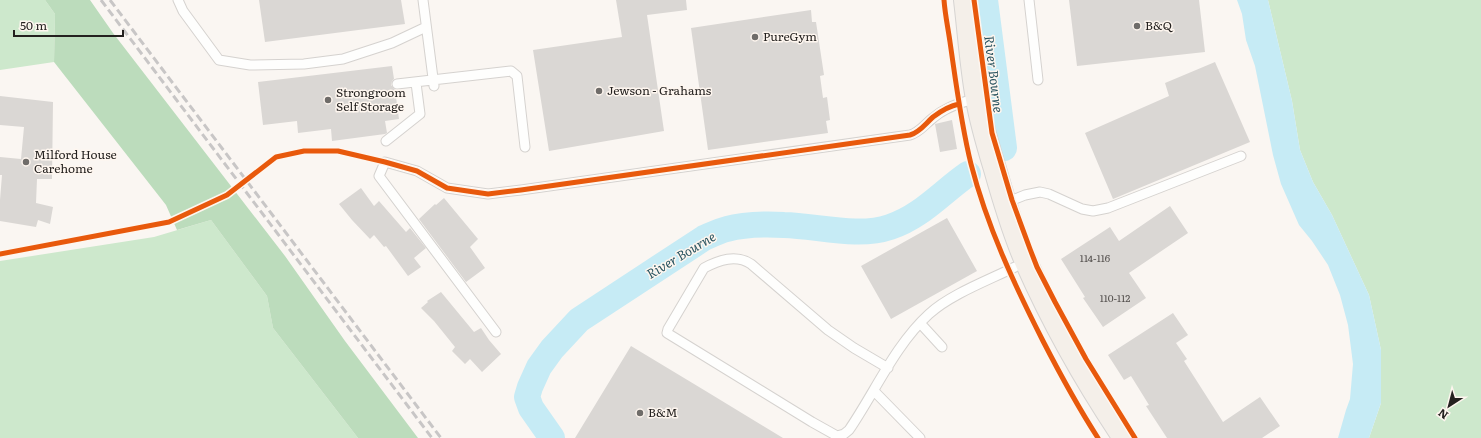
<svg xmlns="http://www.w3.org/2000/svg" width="1481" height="438" viewBox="0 0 1481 438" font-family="Literata,serif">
	<rect width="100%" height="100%" fill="#faf6f2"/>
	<path fill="#cde8cc" d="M 0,0 L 45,0 L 55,14 L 54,62 L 0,70 Z
		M 1268,0 L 1481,0 L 1481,438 L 1369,438 L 1381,403 L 1381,350 L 1369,295 L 1332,215 L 1313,182 L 1300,150 L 1292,101 Z
		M 211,220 L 267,296 L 273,328 L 358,438 L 0,438 L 0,261 L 154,237 Z"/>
	<path fill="#bcdcbc" d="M 45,0 L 90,0 L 113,33 L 285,256 L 345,341 L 418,438 L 358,438 L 273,328 L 267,296 L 211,220 L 177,230 L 166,205 L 54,62 L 55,14 Z"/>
	<path fill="#c6ebf5" d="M 1237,0 L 1268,0 L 1292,101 L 1300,150 L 1313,182 L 1332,215 L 1369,295 L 1381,350 L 1381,403 L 1369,438 L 1338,438 L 1346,410 L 1350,399 L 1353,364 L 1348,325 L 1340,295 L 1328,265 L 1312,241 L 1299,225 L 1281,184 L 1273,155 L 1255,66 L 1246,40 L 1242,14 Z"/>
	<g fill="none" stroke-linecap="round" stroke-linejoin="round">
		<path stroke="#c6ebf5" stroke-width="26" d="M 985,0 L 1004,148
			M 552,438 L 531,408 L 527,397 L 530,387 L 539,367 L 552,349 L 579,320 L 704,238 C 711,235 719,231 727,229 C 745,224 765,224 784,225 C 818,226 858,238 890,227 C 921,217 942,192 968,174"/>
	</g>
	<path fill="#dad7d4" d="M 259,0 L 401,0 L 405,24 L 265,42 Z
		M 616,0 L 686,0 L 687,10 L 647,15 L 664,131 L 549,151 L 533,50 L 622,37 Z
		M 1069,0 L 1199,0 L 1205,52 L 1077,66 Z
		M 811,10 L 812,22 L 816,22 L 824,75 L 820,76 L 823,98 L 827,97 L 830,120 L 826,121 L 828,133 L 708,150 L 691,28 Z
		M 1215,62 L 1250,142 L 1113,199 L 1085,133 L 1169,96 L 1165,83 Z
		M 392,66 L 394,79 L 392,81 L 391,85 L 395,90 L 399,119 L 385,121 L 387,133 L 385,134 L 332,141 L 331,129 L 298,133 L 297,121 L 263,125 L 258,82 Z
		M 0,96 L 53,102 L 52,179 L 37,179 L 36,203 L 53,207 L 50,224 L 38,220 L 36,227 L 0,221 L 0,200 L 2,175 L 0,175 L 0,157 L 21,159 L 24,127 L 0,125 Z
		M 952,120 L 957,149 L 940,152 L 935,124 Z
		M 361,188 L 374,206 L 379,201 L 406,232 L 410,228 L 426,248 L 414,258 L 421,267 L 408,276 L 386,246 L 384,247 L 374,235 L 370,239 L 352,220 L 339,204 Z
		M 444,198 L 478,239 L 470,247 L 485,268 L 466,282 L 419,219 L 435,204 L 436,205 Z
		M 1170,206 L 1188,233 L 1129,273 L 1146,298 L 1103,327 L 1083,298 L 1085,297 L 1061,259 L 1110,227 L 1119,241 Z
		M 947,218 L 977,271 L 891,319 L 861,266 Z
		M 441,292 L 474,332 L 481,328 L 489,340 L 501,354 L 482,372 L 470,359 L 465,364 L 452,351 L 455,347 L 434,321 L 421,308 L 428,302 L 427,301 Z
		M 1173,313 L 1188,335 L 1176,343 L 1187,359 L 1184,361 L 1223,422 L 1260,397 L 1280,426 L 1262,438 L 1167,438 L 1146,406 L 1149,405 L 1131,376 L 1124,380 L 1108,355 Z
		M 631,346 L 704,390 L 783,438 L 575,438 Z"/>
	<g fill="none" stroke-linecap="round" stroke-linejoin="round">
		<defs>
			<path id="service" d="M 178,0 L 183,11 L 219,60 L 250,65 L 304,64 L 343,59 L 392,43 L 426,27
				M 423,0 L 434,86
				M 1029,0 L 1038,80
				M 397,84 L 511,71 L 517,76 L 525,147
				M 386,141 L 420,114 L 416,83
				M 1005,203 L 1025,195 L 1040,192 L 1049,194 L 1082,209 L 1093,211 L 1108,208 L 1241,156
				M 920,323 L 942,347
				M 496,332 L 379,176 L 385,162 L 417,171 L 447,188 L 488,194 L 521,190 L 910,135 C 920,132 925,124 933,118 C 943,109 954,105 967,101
				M 888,368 L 854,348 L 828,330 L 751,264 C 736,254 719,260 704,268 L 668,329 L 667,333 L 812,422 L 837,436 L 844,434 L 849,430 C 875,392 895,345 929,314 C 951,294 989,280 1015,267
				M 874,391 L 920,438"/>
			<path id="trunk" d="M 965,0 C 969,33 971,66 977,99 C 981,123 988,146 995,169 C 1004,201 1014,234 1027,264 C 1054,325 1087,383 1124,438"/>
		</defs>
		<use href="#service" stroke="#d5d2cf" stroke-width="11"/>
		<use href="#trunk" stroke="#d6d4d2" stroke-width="24"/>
		<use href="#service" stroke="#fefefd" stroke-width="9"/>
		<use href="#trunk" stroke="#f4efe9" stroke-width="22"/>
		<path stroke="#c8c6c6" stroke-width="3" stroke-dasharray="8 4" stroke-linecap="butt" d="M 101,0 L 432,438
			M 110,0 L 441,438"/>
		<defs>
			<path id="cycleway" d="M 944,0 C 945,14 948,28 950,42 C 956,83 961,124 971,164 C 987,226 1014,284 1043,341 C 1060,374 1078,407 1098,438
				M 974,0 L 992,133 L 1012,200 L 1030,249 L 1037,267 L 1055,302 L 1086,359 L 1135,438
				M 0,254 L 169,222 L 227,195 L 276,157 L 304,151 L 338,151 L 385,162 L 417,171 L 447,188 L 488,194 L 521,190 L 910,135 C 920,132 925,124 933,117 C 941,111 949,106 959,104"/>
		</defs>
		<use href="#cycleway" stroke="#fef6ef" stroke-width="8"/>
		<use href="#cycleway" stroke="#e8590c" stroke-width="5"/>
	</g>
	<g fill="#6f6c69" stroke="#fef6ef" stroke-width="1.5">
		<circle cx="1137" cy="26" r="4"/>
		<circle cx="755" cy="37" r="4"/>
		<circle cx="599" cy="91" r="4"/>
		<circle cx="328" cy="100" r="4"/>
		<circle cx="26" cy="162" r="4"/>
		<circle cx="640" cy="413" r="4"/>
	</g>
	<g text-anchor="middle" stroke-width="3" stroke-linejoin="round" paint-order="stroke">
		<g font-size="10" fill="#524e4c">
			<text x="1095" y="262">114-116</text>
			<text x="1115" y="302">110-112</text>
		</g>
		<g font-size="12" fill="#24211f" stroke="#fef6ef" text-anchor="start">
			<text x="1145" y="30">B&amp;Q</text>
			<text x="763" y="41">PureGym</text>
			<text x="607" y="95">Jewson - Grahams</text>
			<text x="336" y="97">Strongroom<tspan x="336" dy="14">Self Storage</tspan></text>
			<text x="34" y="159">Milford House<tspan x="34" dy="14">Carehome</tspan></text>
			<text x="648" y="417">B&amp;M</text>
		</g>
		<g font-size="13" font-style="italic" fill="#295460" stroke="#fef6ef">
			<text transform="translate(994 74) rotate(83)" y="5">River Bourne</text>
			<text transform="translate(681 255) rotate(-31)" y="5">River Bourne</text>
		</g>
	</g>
	<g transform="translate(1449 406) rotate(216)" stroke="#fef6ef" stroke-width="3" paint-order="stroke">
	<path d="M0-3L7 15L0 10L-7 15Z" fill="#24211f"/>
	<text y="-6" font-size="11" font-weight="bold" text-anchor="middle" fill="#24211f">N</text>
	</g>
	<path d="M14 30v6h109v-6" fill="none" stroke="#24211f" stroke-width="2"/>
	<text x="20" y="30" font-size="12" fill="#24211f" stroke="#fef6ef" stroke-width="3" paint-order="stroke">50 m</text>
</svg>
